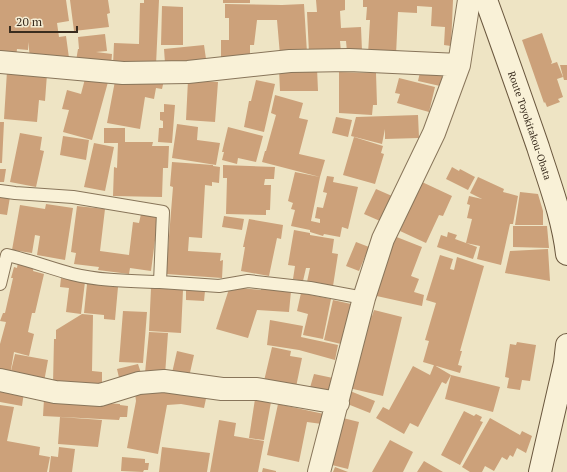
<svg xmlns="http://www.w3.org/2000/svg" width="567" height="472" viewBox="0 0 567 472" font-family="'PT Serif',serif">
	<rect width="100%" height="100%" fill="#eee4c4"/>
	<path fill="#cca17a" d="M 0,0 L 66,0 L 69,21 L 57,23 L 59,37 L 66,36 L 69,58 L 30,57 L 28,42 L 28,50 L 17,49 L 16,57 L 0,55 Z
		M 70,0 L 108,0 L 110,13 L 107,14 L 109,27 L 74,31 Z
		M 144,0 L 159,0 L 156,65 L 113,65 L 114,43 L 139,44 L 140,3 L 144,3 Z
		M 223,0 L 250,0 L 250,3 L 223,3 Z
		M 316,0 L 345,0 L 345,10 L 340,11 L 341,28 L 361,27 L 362,51 L 347,52 L 346,41 L 340,41 L 341,52 L 309,53 L 307,12 L 317,12 Z
		M 363,0 L 453,0 L 451,46 L 444,45 L 445,27 L 431,26 L 432,7 L 417,6 L 417,13 L 398,12 L 396,55 L 368,54 L 370,20 L 366,20 L 367,7 L 363,7 Z
		M 225,4 L 282,5 L 304,4 L 307,53 L 280,55 L 277,20 L 257,20 L 254,45 L 250,45 L 250,60 L 221,60 L 221,40 L 229,40 L 229,18 L 225,18 Z
		M 162,6 L 183,7 L 183,45 L 161,45 Z
		M 542,33 L 552,62 L 551,64 L 557,62 L 563,77 L 557,79 L 563,97 L 558,99 L 560,102 L 547,107 L 545,102 L 544,103 L 522,40 Z
		M 105,34 L 107,51 L 96,52 L 112,54 L 111,66 L 76,61 L 78,49 L 79,49 L 78,37 Z
		M 204,45 L 206,59 L 165,63 L 164,49 Z
		M 560,65 L 567,65 L 567,80 L 564,80 Z
		M 317,68 L 318,91 L 280,91 L 279,69 Z
		M 421,68 L 443,73 L 440,86 L 418,81 Z
		M 7,71 L 47,74 L 45,101 L 39,100 L 37,122 L 4,119 Z
		M 339,72 L 376,73 L 377,105 L 373,105 L 372,115 L 339,113 Z
		M 86,75 L 108,82 L 92,140 L 63,132 L 69,110 L 62,109 L 67,90 L 81,94 Z
		M 399,78 L 435,87 L 429,112 L 397,103 L 400,94 L 395,93 Z
		M 164,80 L 162,89 L 156,88 L 154,99 L 145,97 L 140,129 L 107,123 L 115,81 Z
		M 188,80 L 218,82 L 215,122 L 186,120 Z
		M 256,80 L 275,84 L 264,132 L 244,127 L 249,101 L 251,101 Z
		M 275,95 L 303,103 L 299,118 L 308,120 L 299,154 L 325,160 L 320,177 L 262,162 L 265,151 L 266,151 L 276,115 L 271,113 Z
		M 164,104 L 175,105 L 172,143 L 158,142 L 159,128 L 163,128 L 163,121 L 160,120 L 160,112 L 164,112 Z
		M 418,115 L 419,138 L 385,139 L 385,129 L 382,144 L 351,136 L 356,117 Z
		M 336,117 L 352,120 L 348,137 L 332,133 Z
		M 0,122 L 4,122 L 2,163 L 0,163 Z
		M 177,124 L 198,127 L 197,140 L 220,143 L 216,165 L 172,158 Z
		M 228,127 L 263,136 L 256,162 L 238,158 L 237,164 L 222,160 L 224,152 L 222,152 Z
		M 104,128 L 125,128 L 125,142 L 153,142 L 152,146 L 169,146 L 168,168 L 163,168 L 162,197 L 113,196 L 114,167 L 117,168 L 118,143 L 104,143 Z
		M 20,133 L 42,137 L 40,150 L 44,151 L 36,187 L 10,182 Z
		M 63,136 L 89,140 L 86,160 L 60,155 Z
		M 354,137 L 383,146 L 381,153 L 384,154 L 375,184 L 343,175 Z
		M 94,143 L 114,147 L 105,191 L 84,187 Z
		M 172,162 L 213,165 L 213,166 L 220,167 L 219,183 L 212,182 L 212,186 L 205,185 L 202,238 L 189,237 L 188,251 L 221,253 L 220,261 L 223,260 L 222,278 L 166,274 L 173,187 L 170,186 Z
		M 223,165 L 275,167 L 274,179 L 265,179 L 264,185 L 271,185 L 270,210 L 266,210 L 266,215 L 226,214 L 227,178 L 223,178 Z
		M 452,167 L 459,171 L 460,169 L 475,177 L 468,190 L 446,179 Z
		M 0,169 L 6,169 L 4,182 L 0,182 Z
		M 295,172 L 320,177 L 311,221 L 320,223 L 320,219 L 315,218 L 317,207 L 323,208 L 327,193 L 323,192 L 327,176 L 334,177 L 333,182 L 358,187 L 348,229 L 342,227 L 340,237 L 324,234 L 323,236 L 310,232 L 310,230 L 291,226 L 295,210 L 291,209 L 293,203 L 288,201 Z
		M 478,177 L 504,189 L 503,192 L 518,196 L 513,224 L 510,224 L 501,265 L 477,259 L 480,246 L 466,243 L 472,219 L 467,218 L 470,205 L 467,204 L 469,196 L 482,199 L 470,193 Z
		M 422,182 L 452,196 L 443,216 L 439,215 L 426,243 L 400,231 Z
		M 376,189 L 392,196 L 380,221 L 364,214 Z
		M 520,192 L 538,194 L 543,211 L 543,225 L 515,225 Z
		M 0,196 L 10,197 L 7,215 L 0,214 Z
		M 46,204 L 73,208 L 65,260 L 37,255 L 40,236 L 35,235 L 32,253 L 12,250 L 20,205 L 45,209 Z
		M 77,206 L 105,209 L 100,251 L 129,255 L 133,222 L 139,223 L 141,214 L 158,217 L 151,271 L 130,268 L 129,274 L 98,270 L 99,267 L 74,264 L 76,253 L 71,252 Z
		M 224,216 L 244,219 L 242,230 L 222,227 Z
		M 249,219 L 283,225 L 281,239 L 277,238 L 269,276 L 241,271 L 245,247 L 243,247 Z
		M 513,226 L 547,226 L 549,248 L 513,247 Z
		M 294,230 L 310,233 L 310,235 L 334,239 L 332,253 L 338,254 L 333,286 L 307,282 L 310,268 L 306,268 L 303,281 L 293,279 L 295,266 L 288,265 Z
		M 448,232 L 457,235 L 455,239 L 477,247 L 473,259 L 437,247 L 441,235 L 447,237 Z
		M 394,236 L 422,247 L 411,276 L 419,279 L 414,292 L 424,295 L 422,306 L 372,295 Z
		M 356,242 L 369,247 L 359,271 L 346,266 Z
		M 548,249 L 550,281 L 505,273 L 510,251 Z
		M 440,255 L 453,259 L 450,269 L 454,270 L 457,257 L 484,266 L 460,351 L 462,351 L 458,365 L 462,366 L 460,373 L 423,362 L 429,341 L 425,340 L 436,303 L 426,300 Z
		M 18,262 L 34,266 L 33,271 L 44,274 L 35,313 L 32,313 L 28,332 L 34,334 L 29,356 L 14,352 L 10,375 L 0,373 L 0,344 L 6,322 L 0,321 L 3,313 L 5,313 L 13,278 L 11,278 L 14,267 L 17,268 Z
		M 61,278 L 85,282 L 81,314 L 66,312 L 69,288 L 60,287 Z
		M 87,284 L 118,287 L 115,320 L 104,319 L 104,315 L 84,313 Z
		M 151,288 L 183,290 L 181,333 L 149,331 Z
		M 241,288 L 261,290 L 261,289 L 291,291 L 289,312 L 257,310 L 248,338 L 216,329 L 229,289 Z
		M 186,290 L 205,291 L 204,301 L 186,300 Z
		M 301,293 L 331,299 L 323,339 L 303,335 L 308,314 L 297,311 Z
		M 333,300 L 351,304 L 341,344 L 324,340 Z
		M 374,310 L 402,317 L 383,396 L 349,388 L 367,315 L 372,316 Z
		M 123,311 L 147,312 L 143,363 L 119,362 Z
		M 82,314 L 93,315 L 92,371 L 102,372 L 102,385 L 53,384 L 54,339 L 56,339 L 56,330 Z
		M 270,320 L 303,326 L 301,337 L 338,345 L 335,360 L 299,350 L 267,345 Z
		M 149,332 L 168,333 L 165,375 L 145,373 Z
		M 517,342 L 536,345 L 530,381 L 522,380 L 520,390 L 507,388 L 509,378 L 505,377 L 510,344 L 516,345 Z
		M 272,347 L 291,351 L 290,356 L 302,358 L 296,387 L 264,381 Z
		M 177,351 L 194,355 L 189,377 L 172,373 Z
		M 15,354 L 48,360 L 44,382 L 10,375 Z
		M 138,364 L 142,376 L 120,382 L 117,369 Z
		M 434,365 L 451,375 L 446,384 L 442,382 L 418,427 L 410,423 L 404,434 L 376,418 L 383,407 L 389,410 L 413,366 L 430,375 Z
		M 314,374 L 333,378 L 328,395 L 309,391 Z
		M 451,375 L 500,387 L 493,412 L 445,399 Z
		M 0,388 L 24,392 L 22,406 L 0,402 Z
		M 159,389 L 207,394 L 204,408 L 181,404 L 167,405 L 158,454 L 127,448 L 136,401 L 135,393 Z
		M 350,391 L 375,401 L 370,413 L 345,403 Z
		M 44,399 L 120,404 L 120,405 L 128,406 L 127,417 L 120,417 L 119,420 L 43,416 Z
		M 255,399 L 271,402 L 264,440 L 249,438 Z
		M 278,404 L 324,414 L 322,424 L 307,422 L 299,462 L 267,455 Z
		M 0,405 L 14,407 L 7,441 L 40,447 L 39,455 L 50,457 L 47,472 L 0,472 Z
		M 464,411 L 474,416 L 476,414 L 482,417 L 480,421 L 483,422 L 460,465 L 441,455 Z
		M 60,417 L 102,420 L 98,447 L 58,444 Z
		M 343,418 L 359,422 L 348,469 L 332,465 Z
		M 490,418 L 520,435 L 522,431 L 532,436 L 526,453 L 517,448 L 513,457 L 510,455 L 507,460 L 502,457 L 494,471 L 485,466 L 482,472 L 470,472 L 462,467 Z
		M 219,420 L 236,423 L 234,436 L 264,441 L 258,472 L 210,472 Z
		M 390,440 L 413,452 L 403,472 L 372,472 Z
		M 59,447 L 75,449 L 72,472 L 49,472 L 51,456 L 58,457 Z
		M 162,447 L 210,453 L 207,472 L 159,472 Z
		M 122,457 L 145,459 L 145,463 L 149,463 L 148,470 L 144,470 L 143,472 L 121,471 Z
		M 424,461 L 443,472 L 417,472 Z
		M 335,467 L 348,472 L 333,472 Z
		M 263,468 L 276,471 L 276,472 L 262,472 Z"/>
	<g fill="none" stroke-linecap="round" stroke-linejoin="round">
		<defs>
			<path id="service" d="M 0,191 L 15,193 L 73,197 L 163,212 L 160,282 L 219,286 L 248,281 L 310,288 L 364,298
				M 0,284 L 7,255 C 29,260 50,268 72,274 C 100,281 131,281 160,282"/>
			<path id="minor" d="M 0,62 L 123,73 L 188,72 L 290,61 L 349,60 L 459,65
				M 0,380 L 55,392 L 100,395 L 139,383 L 164,381 L 222,389 L 257,389 L 338,403
				M 319,472 L 364,298 L 383,239 L 434,133 L 459,65 L 469,0"/>
			<g id="secondary">
				<path id="s1" d="M 486,0 C 504,49 521,98 538,147 C 549,182 563,218 567,254"/>
				<path d="M 540,472 L 565,363 L 567,345"/>
			</g>
		</defs>
		<use href="#service" stroke="#88755a" stroke-width="14"/>
		<use href="#minor" stroke="#88755a" stroke-width="24"/>
		<use href="#secondary" stroke="#6a573e" stroke-width="24"/>
		<use href="#service" stroke="#f9f1d7" stroke-width="12"/>
		<use href="#minor" stroke="#f9f1d7" stroke-width="22"/>
		<use href="#secondary" stroke="#f9f1d7" stroke-width="22"/>
	</g>
	<g text-anchor="middle" stroke-width="4" stroke-linejoin="round" paint-order="stroke">
		<g font-size="10" fill="#392c1e" stroke="#f5edd4">
			<text dy="4" stroke="none"><textPath href="#s1" startOffset="133">Route Toyokitakou-Obata</textPath></text>
		</g>
	</g>
	<path d="M10 26v6h67v-6" fill="none" stroke="#392c1e" stroke-width="2"/>
	<text x="16" y="26" font-size="12" fill="#392c1e" stroke="#f5edd4" stroke-width="3" paint-order="stroke">20 m</text>
</svg>
